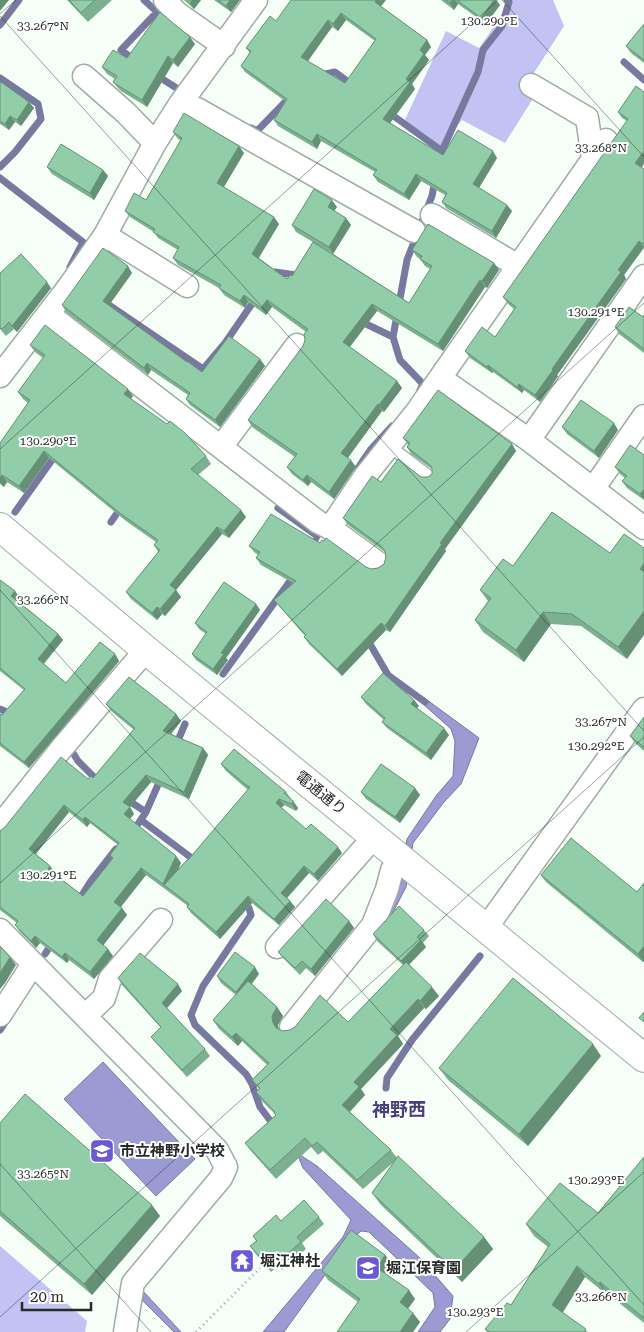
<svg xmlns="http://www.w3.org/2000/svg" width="644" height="1332" viewBox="0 0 644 1332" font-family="'Roboto Serif','Noto Sans JP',serif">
	<rect width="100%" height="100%" fill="#f5fff8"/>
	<path fill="#c2c2f3" d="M 504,0 L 553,0 L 564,26 L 523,90 L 534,97 L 505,143 L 462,120 L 437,151 L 403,124 L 446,31 L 479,48 L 500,18 L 506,4 Z
		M 0,1246 L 87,1321 L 85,1332 L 0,1332 Z"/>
	<path fill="#9b9ad2" stroke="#78799f" d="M 418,697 L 423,697 L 479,738 L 461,784 L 444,802 L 413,843 L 406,887 L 387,924 L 388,907 L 401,884 L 407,839 L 436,796 L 453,776 L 455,741 L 451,729 L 423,704 Z
		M 103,1062 L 195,1159 L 156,1196 L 64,1099 Z
		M 297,1153 L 317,1166 L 420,1258 L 453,1296 L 450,1319 L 440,1332 L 418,1332 L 435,1307 L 433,1293 L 369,1232 L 361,1231 L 348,1243 L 284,1332 L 263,1332 L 343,1237 L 351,1220 L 303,1168 Z
		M 142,1290 L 181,1332 L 174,1332 L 143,1301 Z"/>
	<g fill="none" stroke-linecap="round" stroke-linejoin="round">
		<path stroke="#78799f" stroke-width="7" d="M 0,25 L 19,0
			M 135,60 L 121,50 L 157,12 L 144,0
			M 624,62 L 644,80
			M 156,75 L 178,89
			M 321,75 L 335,72 L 354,86
			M 0,78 L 38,104 L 41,119 L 15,152 L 0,167
			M 388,112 L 442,151
			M 251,128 L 257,131 L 290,97
			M 439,162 L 442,151 L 478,72 L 483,50 L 502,26 L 509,2 L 507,0
			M 0,178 L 83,242 L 70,267
			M 272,275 L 275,272 L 296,275 L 301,278
			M 103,301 L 203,369 L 225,343 L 256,298
			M 360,321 L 393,337
			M 420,390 L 423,384 L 400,360 L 393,337 L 407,260 L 432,196 L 435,180
			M 358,468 L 371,449 L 392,426
			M 278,508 L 317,536
			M 15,512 L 57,453
			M 111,522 L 122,506
			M 311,548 L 322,526
			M 365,639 L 370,644 L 388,675 L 425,702
			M 223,674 L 295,574
			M 0,709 L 13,715
			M 68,745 L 78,761 L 100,783
			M 176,745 L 185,724
			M 126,799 L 146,812
			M 141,820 L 197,862
			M 138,824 L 146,812 L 161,778
			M 243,901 L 249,908 L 251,915 L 203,986 L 191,1015 L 195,1025 L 246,1074 L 252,1084 L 260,1107 L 275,1127
			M 77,903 L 91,881 L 116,849
			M 45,954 L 53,942
			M 0,1030 L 8,1018
			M 386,1088 L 387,1078 L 412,1040 L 480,956"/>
		<defs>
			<path id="service" d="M 389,446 L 430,477"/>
			<path id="minor" d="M 165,0 L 177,13 L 224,46
				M 84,76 L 126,113 L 155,143
				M 531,85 L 587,118 L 593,159 L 606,140
				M 180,104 L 197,109 L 414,231
				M 432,215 L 518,266
				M 105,235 L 187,286
				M 48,314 L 318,522 L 330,528 L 378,563
				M 0,376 L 68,288 L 105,235 L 155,143 L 180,104 L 256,0
				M 440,378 L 593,159
				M 529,440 L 644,276
				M 221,447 L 297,345
				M 593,489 L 644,416
				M 330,528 L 366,475 L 418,410 L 440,378 L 529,440 L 644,528
				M 0,826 L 61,749 L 146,650
				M 486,928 L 644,709
				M 0,930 L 217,1150 L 226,1167 L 221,1178 L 133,1283 L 125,1332
				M 277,947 L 374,837
				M 0,1015 L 33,964
				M 85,1016 L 104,998 L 110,979 L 161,920
				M 291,1027 L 373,925 L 387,889 L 392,870 L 400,858"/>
			<path id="tertiary" d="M 0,527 L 146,650 L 644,1058"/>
		</defs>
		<use href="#service" stroke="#9eaca3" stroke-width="14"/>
		<use href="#minor" stroke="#9eaca3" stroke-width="25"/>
		<use href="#tertiary" stroke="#9eaca3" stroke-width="30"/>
		<path stroke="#a1a9a4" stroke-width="3" stroke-dasharray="1 4" stroke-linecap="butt" d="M 196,1332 L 260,1268"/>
		<use href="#service" stroke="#fff" stroke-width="11"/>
		<use href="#minor" stroke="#fff" stroke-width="22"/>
		<use href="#tertiary" stroke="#fff" stroke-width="28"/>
	</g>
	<path fill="#7db090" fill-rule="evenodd" d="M 67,0 L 112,0 L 88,22 Z
		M 184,0 L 201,0 L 194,9 Z
		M 214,0 L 240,0 L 231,12 Z
		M 441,0 L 496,0 L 500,5 L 486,24 L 458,4 L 454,10 Z
		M 381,7 L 427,40 L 431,47 L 425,55 L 429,60 L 412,84 L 415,89 L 390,123 L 443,155 L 497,158 L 479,188 L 512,211 L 496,238 L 446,208 L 442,202 L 445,195 L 421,181 L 409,200 L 378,182 L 373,175 L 375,172 L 321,141 L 317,149 L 278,126 L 274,120 L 285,101 L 245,72 L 241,66 L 250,53 L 246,48 L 276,21 ZM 346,20 L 375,41 L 345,83 L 307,61 L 332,27 L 338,31 Z
		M 644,24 L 644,63 L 631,53 L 626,46 Z
		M 195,44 L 178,67 L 173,63 L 147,107 L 121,91 L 118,88 L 113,82 L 115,79 L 107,74 L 102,67 L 127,58 Z
		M 0,84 L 29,102 L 34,108 L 21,126 L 15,122 L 9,130 L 0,124 Z
		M 636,86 L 641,167 L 644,169 L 644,248 L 624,275 L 626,279 L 557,375 L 558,376 L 540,402 L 524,390 L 522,393 L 493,372 L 492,373 L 470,358 L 465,351 L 495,337 L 514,309 L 508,304 L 503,297 L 627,121 L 622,118 L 618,112 Z
		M 173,132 L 244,153 L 224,187 L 279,224 L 259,258 L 287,279 L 292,276 L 313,242 L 296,232 L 292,225 L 337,207 L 334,211 L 346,218 L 351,225 L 333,254 L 321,246 L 409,303 L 430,269 L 425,266 L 420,259 L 417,257 L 412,250 L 494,263 L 499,270 L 487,288 L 485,287 L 443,351 L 377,311 L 350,347 L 397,381 L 402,388 L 384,412 L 382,411 L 348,458 L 356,467 L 334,499 L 311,482 L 308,486 L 292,474 L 287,467 L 295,457 L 252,427 L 248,420 L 303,346 L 305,340 L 306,332 L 272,307 L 266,315 L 248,302 L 245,308 L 224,295 L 219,288 L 178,265 L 173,258 L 178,250 L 158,238 L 154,232 L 130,217 L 125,211 L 146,200 L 181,141 L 178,139 Z
		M 47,167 L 103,170 L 108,176 L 94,200 L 52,174 Z
		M 0,273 L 51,288 L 17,332 L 14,329 L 6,336 L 0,329 Z
		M 132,273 L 109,305 L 187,362 L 202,372 L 260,359 L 265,366 L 220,427 L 190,405 L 186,399 L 188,395 L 151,370 L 148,375 L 66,312 L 62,305 Z
		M 644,315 L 644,353 L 619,334 L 615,327 L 643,317 Z
		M 30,345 L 133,396 L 131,399 L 206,456 L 211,464 L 198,475 L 246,517 L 229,538 L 222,534 L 176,590 L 181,597 L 165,616 L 162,614 L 157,620 L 131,599 L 126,592 L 158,552 L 154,545 L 156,542 L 126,521 L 49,458 L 24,493 L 7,482 L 4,487 L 0,484 L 0,443 L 28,403 L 23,399 L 18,392 L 43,358 L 35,352 Z
		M 562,427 L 618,430 L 599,458 L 567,434 Z
		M 403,438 L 512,444 L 516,451 L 445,549 L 446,551 L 390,632 L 386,630 L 342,676 L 309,644 L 304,637 L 305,636 L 279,606 L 274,600 L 293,583 L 261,565 L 256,558 L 258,555 L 254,552 L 249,546 L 320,543 L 366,567 L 371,569 L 378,568 L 384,564 L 386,557 L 385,552 L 348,525 L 343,518 L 381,482 L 421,477 L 428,477 L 432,474 L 432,469 L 411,454 L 407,447 L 408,445 Z
		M 644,455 L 644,500 L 627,488 L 622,481 L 625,478 L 620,474 L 615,467 Z
		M 552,512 L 627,659 L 581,626 L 551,624 L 524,662 L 483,632 L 475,620 L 488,601 L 480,590 L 513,566 Z
		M 0,580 L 15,591 L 19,597 L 17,600 L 58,634 L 63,640 L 44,664 L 66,683 L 115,654 L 119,661 L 29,768 L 0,746 L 0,714 L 2,715 L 24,690 L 0,671 Z
		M 256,604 L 260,610 L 226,658 L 228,660 L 217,675 L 196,660 L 192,654 L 206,634 L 199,629 L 195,623 Z
		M 361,697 L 414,700 L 419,706 L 417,708 L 449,735 L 431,760 L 387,728 L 382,722 L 384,720 L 366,704 Z
		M 106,704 L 176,714 L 181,721 L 171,734 L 203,748 L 208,755 L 189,799 L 151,782 L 130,807 L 134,814 L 130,819 L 176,856 L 181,863 L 177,870 L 188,860 L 248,790 L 226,771 L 221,764 L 286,792 L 298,808 L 296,811 L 284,805 L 281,808 L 306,829 L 342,853 L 318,881 L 309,873 L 287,898 L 290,901 L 295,907 L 279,925 L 252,903 L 220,939 L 191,913 L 187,907 L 188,906 L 146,875 L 121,907 L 127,915 L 103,945 L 113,956 L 94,979 L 69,960 L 67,963 L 40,943 L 36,948 L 20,932 L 15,925 L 17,923 L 0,910 L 0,831 L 88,779 L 93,778 L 134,730 L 111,711 ZM 69,812 L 87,827 L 90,823 L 118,845 L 110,855 L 112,859 L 83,896 L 55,874 L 55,873 L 50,866 L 36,854 Z
		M 644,717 L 644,751 L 635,743 L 630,736 Z
		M 415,788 L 420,795 L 400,823 L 366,799 L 361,792 Z
		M 541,875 L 637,892 L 644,883 L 644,961 L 643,962 L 546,882 Z
		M 349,921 L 354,928 L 315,976 L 306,968 L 300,975 L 283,958 L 278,952 Z
		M 424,930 L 429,936 L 423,943 L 426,947 L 409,964 L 439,996 L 426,1009 L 424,1008 L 398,1036 L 403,1044 L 361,1089 L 365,1095 L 350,1112 L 391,1150 L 397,1158 L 484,1237 L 493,1249 L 462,1282 L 381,1205 L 372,1193 L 395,1161 L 363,1189 L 323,1151 L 318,1155 L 311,1147 L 276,1179 L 251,1151 L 245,1143 L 276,1115 L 262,1101 L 256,1092 L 259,1089 L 252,1080 L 267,1065 L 242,1041 L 238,1046 L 219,1029 L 213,1020 L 236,995 L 221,983 L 217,976 L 259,974 L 252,984 L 277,1007 L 283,1016 L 278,1025 L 278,1029 L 283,1031 L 348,1022 L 403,965 L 377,941 L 373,934 Z
		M 118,978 L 182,991 L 167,1008 L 205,1049 L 210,1056 L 187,1077 L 156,1043 L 151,1037 L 161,1028 L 122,985 Z
		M 601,1056 L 528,1146 L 448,1080 L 439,1068 Z
		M 0,1123 L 160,1216 L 92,1295 L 0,1216 Z
		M 644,1157 L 644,1323 L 608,1294 L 607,1295 L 585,1277 L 562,1312 L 588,1332 L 487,1332 L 485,1329 L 511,1305 L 548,1247 L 534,1236 L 526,1224 L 598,1213 Z
		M 319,1217 L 324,1224 L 302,1243 L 306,1249 L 282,1270 L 278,1266 L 271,1272 L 255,1253 L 250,1246 L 256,1241 L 253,1236 L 281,1221 Z
		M 385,1255 L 392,1264 L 385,1273 L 415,1299 L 408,1309 L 420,1322 L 413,1332 L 337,1332 L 358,1302 L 328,1280 L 322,1271 Z"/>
	<path fill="#669076" d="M 0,0 L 9,0 L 0,11 Z
		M 192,0 L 201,0 L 194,9 L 190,3 Z
		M 230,0 L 240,0 L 231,12 L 226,6 Z
		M 376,0 L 386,0 L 379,9 L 375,2 Z
		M 452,0 L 455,0 L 458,4 L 454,10 L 450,3 Z
		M 494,0 L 496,0 L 500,5 L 486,24 L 481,18 Z
		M 341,13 L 346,20 L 338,31 L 333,24 Z
		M 328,20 L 332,27 L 306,64 L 301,57 Z
		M 190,37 L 195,44 L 178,67 L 173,60 Z
		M 427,40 L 431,47 L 425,55 L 429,60 L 412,84 L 415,89 L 388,126 L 383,119 L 406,79 L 420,50 Z
		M 168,56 L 173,63 L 147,107 L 142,100 Z
		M 29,102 L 34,108 L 21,126 L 17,120 Z
		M 10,116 L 15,122 L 9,130 L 5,124 Z
		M 317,134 L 321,141 L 317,149 L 312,142 Z
		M 239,146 L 244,153 L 222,190 L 217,183 Z
		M 493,151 L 497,158 L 477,191 L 473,184 Z
		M 644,151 L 644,164 L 640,170 L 635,163 Z
		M 103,170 L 108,176 L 94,200 L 90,193 Z
		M 416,174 L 421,181 L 409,200 L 404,194 Z
		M 332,200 L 337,207 L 332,214 L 328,207 Z
		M 507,205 L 512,211 L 496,238 L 492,231 Z
		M 274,217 L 279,224 L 257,260 L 252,254 Z
		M 346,218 L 351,225 L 333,254 L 329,247 Z
		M 639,241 L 644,247 L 624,275 L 626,279 L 557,375 L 558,376 L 540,402 L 535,395 L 552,369 L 618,270 Z
		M 494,263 L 499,270 L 487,288 L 482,281 Z
		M 128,266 L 132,273 L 107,308 L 103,301 Z
		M 480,280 L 485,287 L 443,351 L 438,344 Z
		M 47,282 L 51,288 L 17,332 L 12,326 Z
		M 244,295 L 248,302 L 245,308 L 240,301 Z
		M 267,300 L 272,307 L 266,315 L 261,308 Z
		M 372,304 L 377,311 L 348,349 L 343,342 Z
		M 260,359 L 265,366 L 220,427 L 215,420 Z
		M 147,363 L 151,370 L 148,375 L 144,368 Z
		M 488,365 L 493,372 L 492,373 L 487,367 Z
		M 397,381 L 402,388 L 384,412 L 379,405 Z
		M 519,384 L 524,390 L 522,393 L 517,387 Z
		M 128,389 L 133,396 L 129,401 L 124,394 Z
		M 378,404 L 382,411 L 346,460 L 341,453 Z
		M 614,423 L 618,430 L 599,458 L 594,451 Z
		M 512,444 L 516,451 L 445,549 L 446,551 L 390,632 L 385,626 L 440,543 Z
		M 44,451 L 49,458 L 24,493 L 19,486 Z
		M 351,460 L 356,467 L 334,499 L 329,492 Z
		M 2,475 L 7,482 L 4,487 L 0,482 L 0,478 Z
		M 307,475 L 311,482 L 308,486 L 303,480 Z
		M 644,489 L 644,500 L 640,494 Z
		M 241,510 L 246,517 L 229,538 L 224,531 Z
		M 217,527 L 222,534 L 176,590 L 181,597 L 165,616 L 160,609 L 170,585 Z
		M 644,563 L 644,575 L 640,569 Z
		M 15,591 L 19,597 L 16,602 L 11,596 Z
		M 256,604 L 260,610 L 226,658 L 228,660 L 217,675 L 213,669 L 221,653 Z
		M 157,607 L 162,614 L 157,620 L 152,613 Z
		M 644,611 L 644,635 L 627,659 L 618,647 Z
		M 543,612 L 551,624 L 524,662 L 516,650 Z
		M 381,623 L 386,630 L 342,676 L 337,669 Z
		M 58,634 L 63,640 L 42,665 L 38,659 Z
		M 115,654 L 119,661 L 29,768 L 24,762 Z
		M 414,700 L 419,706 L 415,710 L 411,704 Z
		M 176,714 L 181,721 L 168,738 L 163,731 Z
		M 444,728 L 449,735 L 431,760 L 426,753 Z
		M 203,748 L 208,755 L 189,799 L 184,792 Z
		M 146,775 L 151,782 L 130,807 L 134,814 L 128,821 L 124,814 L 123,802 Z
		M 415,788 L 420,795 L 400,823 L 395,817 Z
		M 279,799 L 284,805 L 280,810 L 276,803 Z
		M 293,801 L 298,808 L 296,811 L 292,804 Z
		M 64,805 L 69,812 L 34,856 L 29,849 Z
		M 85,817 L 90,823 L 87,827 L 83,820 Z
		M 338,847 L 342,853 L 318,881 L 314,874 Z
		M 176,856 L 181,863 L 169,889 L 164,885 L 168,891 L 163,884 Z
		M 50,866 L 55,873 L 53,875 L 48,869 Z
		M 304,866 L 309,873 L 286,899 L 281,893 Z
		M 141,868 L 146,875 L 119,909 L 114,902 Z
		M 248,896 L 252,903 L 220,939 L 216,932 Z
		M 290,901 L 295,907 L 279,925 L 274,919 Z
		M 122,908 L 127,915 L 102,947 L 97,940 Z
		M 349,921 L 354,928 L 315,976 L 311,969 Z
		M 35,936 L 40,943 L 36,948 L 31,941 Z
		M 421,940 L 426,947 L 406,968 L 401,961 Z
		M 644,946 L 644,961 L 643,962 L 638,954 Z
		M 108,949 L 113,956 L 94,979 L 90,972 Z
		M 65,953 L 69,960 L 67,963 L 62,957 Z
		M 10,957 L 16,965 L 5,983 L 0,989 L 0,973 Z
		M 255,967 L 259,974 L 240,998 L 236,992 Z
		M 178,984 L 182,991 L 166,1009 L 162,1003 Z
		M 432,987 L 439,996 L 426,1009 L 420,1001 Z
		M 418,999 L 424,1008 L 398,1036 L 403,1044 L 361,1089 L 365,1095 L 348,1113 L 342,1105 L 354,1082 L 390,1029 Z
		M 277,1007 L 283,1016 L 278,1025 L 279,1031 L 273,1023 L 272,1016 Z
		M 236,1033 L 242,1041 L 238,1046 L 232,1037 Z
		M 593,1044 L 601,1056 L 528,1146 L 519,1134 Z
		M 152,1205 L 160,1216 L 92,1295 L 84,1284 Z
		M 484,1237 L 493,1249 L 462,1282 L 454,1270 Z
		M 385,1255 L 392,1264 L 383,1276 L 377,1268 Z
		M 577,1266 L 585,1277 L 560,1317 L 552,1305 Z
		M 600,1282 L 608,1294 L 607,1295 L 599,1284 Z
		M 409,1290 L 415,1299 L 406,1311 L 400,1302 Z
		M 413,1313 L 420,1322 L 413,1332 L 400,1332 Z"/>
	<path fill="#91cda8" stroke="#669076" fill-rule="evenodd" d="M 69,0 L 95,0 L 81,13 Z
		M 218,0 L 230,0 L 226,6 Z
		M 291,0 L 376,0 L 375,2 L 427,40 L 420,50 L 424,54 L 406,79 L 410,82 L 383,119 L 443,155 L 458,130 L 493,151 L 473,184 L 507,205 L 492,231 L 442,202 L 447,193 L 416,174 L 404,194 L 373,175 L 377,170 L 317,134 L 312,142 L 274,120 L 287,99 L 241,66 L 251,51 L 246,48 L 270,16 L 276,21 ZM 341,13 L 376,39 L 345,83 L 301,57 L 328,20 L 333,24 Z
		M 445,0 L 452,0 L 450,3 Z
		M 457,0 L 494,0 L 481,18 Z
		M 160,12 L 190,37 L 173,60 L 168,56 L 142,100 L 117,85 L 113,82 L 117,76 L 102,67 L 113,50 L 127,58 Z
		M 644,24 L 644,60 L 626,46 Z
		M 1,82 L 29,102 L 17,120 L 10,116 L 5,124 L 0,121 L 0,84 Z
		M 636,86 L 644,92 L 644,151 L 635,163 L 644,169 L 644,242 L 643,244 L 639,241 L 618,270 L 621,272 L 552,369 L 553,370 L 535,395 L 519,384 L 517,387 L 488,365 L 487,367 L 465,351 L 482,327 L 495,337 L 516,307 L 503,297 L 628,119 L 618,112 Z
		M 184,113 L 239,146 L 217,183 L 274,217 L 252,254 L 287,279 L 290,275 L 292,276 L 313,242 L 409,303 L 432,266 L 420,259 L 422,256 L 412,250 L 428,224 L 494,263 L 482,281 L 480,280 L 438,344 L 372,304 L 343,342 L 397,381 L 379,405 L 378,404 L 341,453 L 351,460 L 329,492 L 307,475 L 303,480 L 287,467 L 297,454 L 248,420 L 303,346 L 305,340 L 304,334 L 308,329 L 267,300 L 261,308 L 244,295 L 240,301 L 219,288 L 221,285 L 173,258 L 179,247 L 153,232 L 155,229 L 125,211 L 134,193 L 146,200 L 182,138 L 173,132 Z
		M 61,144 L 103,170 L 90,193 L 47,167 Z
		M 314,189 L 332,200 L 328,207 L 346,218 L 329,247 L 292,225 Z
		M 103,248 L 128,266 L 103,301 L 187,362 L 187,361 L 202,372 L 229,336 L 260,359 L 215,420 L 186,399 L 190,393 L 147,363 L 144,368 L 62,305 Z
		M 21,254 L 47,282 L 12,326 L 9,322 L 2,329 L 0,328 L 0,273 Z
		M 629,307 L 643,317 L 644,315 L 644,349 L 615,327 Z
		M 45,325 L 128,389 L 124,394 L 167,424 L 170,421 L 185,433 L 206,456 L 191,469 L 241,510 L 224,531 L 217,527 L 170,585 L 176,590 L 160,609 L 157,607 L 152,613 L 126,592 L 160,550 L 154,545 L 158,540 L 121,514 L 44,451 L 19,486 L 2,475 L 0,478 L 0,443 L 30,400 L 18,392 L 45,355 L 30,345 Z
		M 438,390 L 512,444 L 440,543 L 442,544 L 385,626 L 381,623 L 337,669 L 304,637 L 306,635 L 274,600 L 296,581 L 256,558 L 260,552 L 249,546 L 271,514 L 320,543 L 322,540 L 324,541 L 326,538 L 366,567 L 371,569 L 378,568 L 384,564 L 386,557 L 385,551 L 381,546 L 343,518 L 372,476 L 381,482 L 398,459 L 421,477 L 428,477 L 432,474 L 432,468 L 430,465 L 407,447 L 410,443 L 403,438 Z
		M 581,400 L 614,423 L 594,451 L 562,427 Z
		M 630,445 L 644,455 L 644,489 L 640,494 L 622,481 L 627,476 L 615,467 Z
		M 552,512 L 610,553 L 624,534 L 644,548 L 644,563 L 640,569 L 644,572 L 644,611 L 618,647 L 572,614 L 543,612 L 516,650 L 475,620 L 491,598 L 480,590 L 503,559 L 513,566 Z
		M 0,580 L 15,591 L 11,596 L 58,634 L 38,659 L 66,683 L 100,642 L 115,654 L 24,762 L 0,743 L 0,714 L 2,715 L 25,689 L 0,668 Z
		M 224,582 L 256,604 L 221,653 L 224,654 L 213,669 L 192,654 L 207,632 L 195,623 Z
		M 383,673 L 414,700 L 411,704 L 444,728 L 426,753 L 382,722 L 385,718 L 361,697 Z
		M 129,677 L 176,714 L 163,731 L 203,748 L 184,792 L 146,775 L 123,802 L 130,807 L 124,814 L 176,856 L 163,884 L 141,868 L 114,902 L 122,908 L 97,940 L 108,949 L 90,972 L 65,953 L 62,957 L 35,936 L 31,941 L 15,925 L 18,921 L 0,907 L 0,831 L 5,827 L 61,757 L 88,779 L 91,776 L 93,778 L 135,728 L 106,704 ZM 64,805 L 83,820 L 85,817 L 119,843 L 110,855 L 113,858 L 83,896 L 48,869 L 50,866 L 29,849 Z
		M 644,717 L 644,747 L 630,736 Z
		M 234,749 L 286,792 L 284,793 L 293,801 L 292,804 L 279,799 L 276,803 L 306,829 L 311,824 L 338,847 L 314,874 L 304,866 L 281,893 L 290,901 L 274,919 L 248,896 L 216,932 L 187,907 L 189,904 L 164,885 L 187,860 L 188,860 L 250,787 L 246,785 L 221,764 Z
		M 381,764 L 415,788 L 395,817 L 361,792 Z
		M 571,838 L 637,892 L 644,883 L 644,946 L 638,954 L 541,875 Z
		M 326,899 L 349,921 L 311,969 L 302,961 L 295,968 L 278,952 Z
		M 399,906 L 424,930 L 417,937 L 421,940 L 401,961 L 373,934 Z
		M 0,946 L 10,957 L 0,973 Z
		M 235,952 L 255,967 L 236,992 L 217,976 Z
		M 140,953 L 178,984 L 162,1003 L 205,1049 L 182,1070 L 151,1037 L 161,1027 L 118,978 Z
		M 406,962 L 432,987 L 420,1001 L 418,999 L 390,1029 L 397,1035 L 354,1082 L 359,1087 L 342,1105 L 391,1150 L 357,1180 L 317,1142 L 312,1146 L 305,1138 L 270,1170 L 245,1143 L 276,1115 L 274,1113 L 275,1112 L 256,1092 L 260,1088 L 252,1080 L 269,1063 L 236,1033 L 232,1037 L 213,1020 L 248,981 L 277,1007 L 272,1016 L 273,1023 L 276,1028 L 283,1031 L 290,1030 L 295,1027 L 320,995 L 348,1022 Z
		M 513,978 L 593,1044 L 519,1134 L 439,1068 Z
		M 644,1012 L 644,1022 L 639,1018 Z
		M 25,1094 L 152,1205 L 84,1284 L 0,1211 L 0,1123 Z
		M 398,1156 L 484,1237 L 454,1270 L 372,1193 Z
		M 644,1157 L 644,1318 L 600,1282 L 599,1284 L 577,1266 L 552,1305 L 586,1329 L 584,1332 L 490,1332 L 485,1329 L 507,1303 L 511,1305 L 550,1244 L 526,1224 L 560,1183 L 598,1213 Z
		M 304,1200 L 319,1217 L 297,1237 L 301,1242 L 277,1263 L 274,1259 L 267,1265 L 250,1246 L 257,1241 L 253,1236 L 276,1215 L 281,1221 Z
		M 351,1230 L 385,1255 L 377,1268 L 409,1290 L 400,1302 L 413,1313 L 400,1332 L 337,1332 L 360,1299 L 322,1271 Z"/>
	<path fill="none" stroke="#262b28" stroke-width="1" stroke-opacity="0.45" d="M 502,0 L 644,157M 0,14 L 16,0M 0,16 L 644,731M 0,449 L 498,0M 0,590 L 644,1305M 0,883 L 644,303M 0,1164 L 151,1332M 0,1317 L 644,737M 466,1332 L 644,1172"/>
	<defs>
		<symbol id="school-square" viewBox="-11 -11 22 22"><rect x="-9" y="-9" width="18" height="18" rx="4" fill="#6959d3" stroke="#fff"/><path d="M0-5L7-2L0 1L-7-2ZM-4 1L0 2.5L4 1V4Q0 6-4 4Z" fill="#fff"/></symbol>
		<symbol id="temple-square" viewBox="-11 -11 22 22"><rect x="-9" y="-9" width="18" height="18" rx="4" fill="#6959d3" stroke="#fff"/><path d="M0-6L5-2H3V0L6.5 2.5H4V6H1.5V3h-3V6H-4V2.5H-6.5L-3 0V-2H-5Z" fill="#fff"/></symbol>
	</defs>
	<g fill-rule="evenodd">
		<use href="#school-square" x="88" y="1137" width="28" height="28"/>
		<use href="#temple-square" x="228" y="1247" width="28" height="28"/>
		<use href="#school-square" x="354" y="1254" width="28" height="28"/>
	</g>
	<g text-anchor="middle" stroke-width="4" stroke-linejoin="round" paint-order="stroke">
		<g font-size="15" fill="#262b28" stroke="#fff">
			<text transform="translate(321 793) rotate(39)" y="5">電通通り</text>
		</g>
		<g font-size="15" font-weight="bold" fill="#262b28" stroke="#fff" text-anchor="start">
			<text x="120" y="1156">市立神野小学校</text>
			<text x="260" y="1266">堀江神社</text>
			<text x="386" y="1273">堀江保育園</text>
		</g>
		<g font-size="18" font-weight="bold" fill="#44407d" stroke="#fff">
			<text x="399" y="1116">神野西</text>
		</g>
	</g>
	<g font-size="12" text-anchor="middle" fill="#262b28" stroke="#fff" stroke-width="4" stroke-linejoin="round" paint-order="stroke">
		<text x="489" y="25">130.290°E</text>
		<text x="43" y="30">33.267°N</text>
		<text x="601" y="152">33.268°N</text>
		<text x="596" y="316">130.291°E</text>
		<text x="48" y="445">130.290°E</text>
		<text x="43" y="604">33.266°N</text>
		<text x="601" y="726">33.267°N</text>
		<text x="596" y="750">130.292°E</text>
		<text x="48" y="879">130.291°E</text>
		<text x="43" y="1178">33.265°N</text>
		<text x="596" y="1184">130.293°E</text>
		<text x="601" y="1301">33.266°N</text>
		<text x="475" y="1316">130.293°E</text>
	</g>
	<path d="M22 1302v8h69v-8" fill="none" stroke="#262b28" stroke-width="2.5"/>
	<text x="30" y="1302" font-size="15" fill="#262b28" stroke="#ffffff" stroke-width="4" paint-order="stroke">20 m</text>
</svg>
